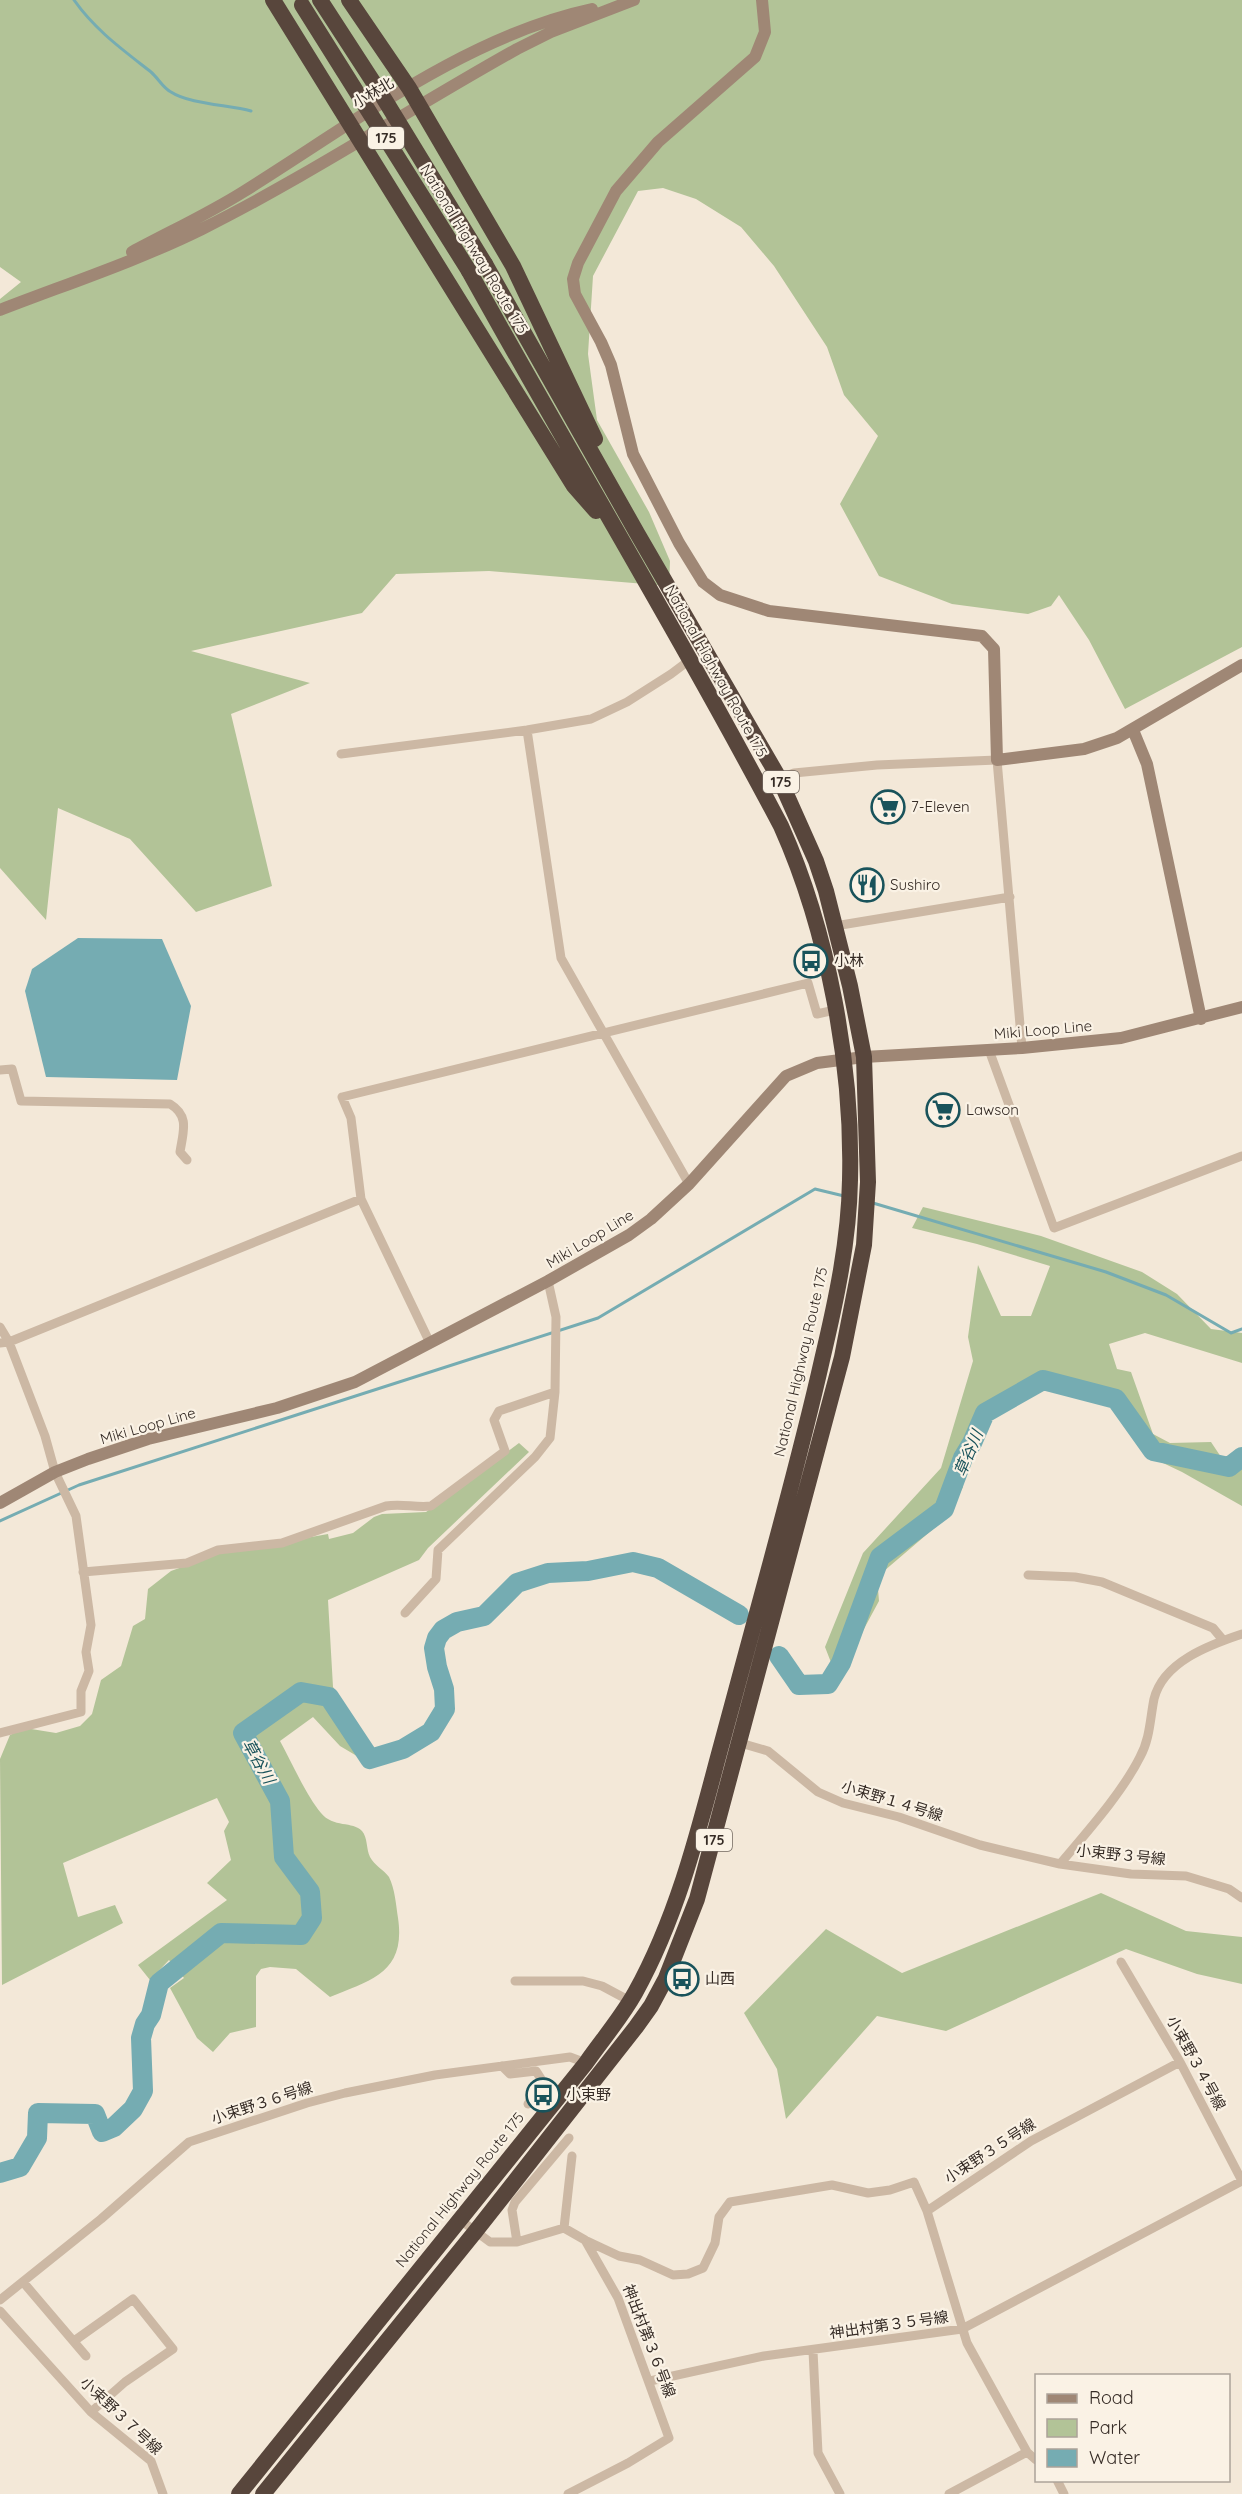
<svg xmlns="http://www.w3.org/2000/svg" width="1242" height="2494" viewBox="0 0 1242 2494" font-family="Quicksand,'Noto Sans JP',sans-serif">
	<rect width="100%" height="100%" fill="#f3e8d8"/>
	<path fill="#b2c397" d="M 0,0 L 1242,0 L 1242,647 L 1125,709 L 1089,640 L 1059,595 L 1051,606 L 1028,614 L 952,604 L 879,576 L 840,504 L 878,436 L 844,395 L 827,347 L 774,266 L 741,227 L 696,199 L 663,188 L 638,191 L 593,276 L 588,354 L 597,420 L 649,512 L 670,561 L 669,586 L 489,571 L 396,574 L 362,613 L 191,651 L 310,683 L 231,714 L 272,886 L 196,912 L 130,839 L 58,808 L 46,920 L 0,868 L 0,299 L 21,282 L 0,267 Z
		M 923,1207 L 1041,1236 L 1142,1272 L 1177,1294 L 1211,1329 L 1242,1333 L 1242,1363 L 1145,1333 L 1109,1344 L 1117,1369 L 1131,1372 L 1153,1434 L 1170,1443 L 1211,1442 L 1227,1466 L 1242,1455 L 1242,1506 L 1182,1472 L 1144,1454 L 1126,1404 L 1099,1388 L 1055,1376 L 978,1418 L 961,1445 L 963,1487 L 946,1518 L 877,1577 L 879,1601 L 845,1664 L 832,1665 L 825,1647 L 863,1553 L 941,1468 L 973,1361 L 968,1337 L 978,1265 L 1001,1316 L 1031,1316 L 1050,1266 L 977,1244 L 912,1228 Z
		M 519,1443 L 529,1452 L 428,1548 L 419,1560 L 328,1600 L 333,1687 L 382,1762 L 372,1765 L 340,1746 L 313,1717 L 280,1741 C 292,1763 306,1795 321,1813 C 333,1828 353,1821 362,1831 C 368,1838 366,1849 370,1857 C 374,1865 384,1870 389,1877 C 395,1889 396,1905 398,1918 C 406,1972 372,1980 330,1997 L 296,1969 L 270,1967 L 261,1969 L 256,1976 L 256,2027 L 230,2033 L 213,2052 L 197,2038 L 170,1988 L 184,1978 L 169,1960 L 150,1980 L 138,1965 L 227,1900 L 207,1883 L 231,1860 L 224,1831 L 229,1822 L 217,1798 L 63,1863 L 78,1917 L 115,1905 L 123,1923 L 2,1985 L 0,1759 L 10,1735 L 25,1728 L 56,1733 L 80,1726 L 92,1714 L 101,1680 L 121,1666 L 133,1626 L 145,1619 L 148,1589 L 171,1571 L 221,1553 L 328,1534 L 329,1539 L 353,1533 L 374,1517 L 382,1514 L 426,1512 Z
		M 1101,1893 L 1186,1931 L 1242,1937 L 1242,1984 L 1197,1974 L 1126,1949 L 946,2031 L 877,2016 L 786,2119 L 777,2069 L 744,2013 L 826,1929 L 902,1973 Z"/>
	<path fill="#75acb2" d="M 78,938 L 162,939 L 191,1006 L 177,1080 L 46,1077 L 25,991 L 32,969 Z"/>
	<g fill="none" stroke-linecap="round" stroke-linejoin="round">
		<path stroke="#75acb2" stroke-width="3" d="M 74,0 C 95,30 123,50 151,72 C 158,78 163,88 171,92 C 189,104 229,105 251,111
			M 873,1203 L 1106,1272 L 1166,1295 L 1231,1333 L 1242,1329
			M 0,1521 L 79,1485 L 598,1318 L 815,1189 L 844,1196"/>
		<path stroke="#75acb2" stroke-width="20" d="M 779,1656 L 799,1685 L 828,1684 L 841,1663 L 880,1557 L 944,1509 L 963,1458 L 972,1443 L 985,1413 L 1043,1380 L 1116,1399 L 1153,1451 L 1229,1467 L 1242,1457
			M 0,2173 L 20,2167 L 37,2138 L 38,2113 L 95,2114 L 102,2132 L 114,2127 L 133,2109 L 143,2091 L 141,2038 L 145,2024 L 151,2015 L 159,1983 L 221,1933 L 301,1935 L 312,1918 L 310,1892 L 284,1857 L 280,1801 L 243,1733 L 301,1692 L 329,1697 L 370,1759 L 403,1749 L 431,1732 L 445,1709 L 444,1689 L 437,1667 L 434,1648 L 437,1638 L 443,1630 L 457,1622 L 484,1616 L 517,1583 L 548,1573 L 588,1571 L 633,1562 L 658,1568 L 739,1615"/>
		<path stroke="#ccb8a4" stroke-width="9" d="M 527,730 L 561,958 L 689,1184
			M 341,754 L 527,730 L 591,719 L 627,702 L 671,674 L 691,659
			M 760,786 L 794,773 L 877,765 L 997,760 L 1022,1048
			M 835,926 L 1010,897
			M 989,1050 L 1054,1228 L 1242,1156
			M 0,1070 L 12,1069 L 21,1101 L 170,1104 C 190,1116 183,1132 180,1152 L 187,1160
			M 0,1327 L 9,1342 L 45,1436 L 55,1472 L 76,1516 L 91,1625 L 86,1652 L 89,1671 L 81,1691 L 81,1712 L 0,1733
			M 0,1343 L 9,1342 L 361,1199
			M 430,1343 L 361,1199 L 351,1118 L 342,1097 L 808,983 L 817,1014 L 835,1010
			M 83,1572 L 187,1563 L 218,1550 L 282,1543 L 386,1506 C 402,1503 415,1508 431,1506 L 505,1451 L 494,1420 L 499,1411 L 555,1392
			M 1028,1575 L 1075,1577 L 1102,1582 L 1213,1628 L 1223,1640
			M 405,1613 L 436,1579 L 438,1550 L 535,1457 L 550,1438 L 555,1392 L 556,1317 L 548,1281
			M 737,1742 L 768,1751 L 818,1792 L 843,1803 L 899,1817 L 980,1845 L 1060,1864 L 1131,1874 L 1186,1876 L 1229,1889 L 1242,1898
			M 1060,1864 C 1086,1833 1122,1793 1140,1757 C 1150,1739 1150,1719 1154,1699 C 1163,1662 1209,1645 1242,1634
			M 1121,1962 L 1180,2062 L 1242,2181
			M 515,1981 L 583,1981 L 602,1986 L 630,2001
			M 502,2066 L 510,2074 L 536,2071 L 543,2082 L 528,2104
			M 459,2219 L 490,2242 L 517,2242 L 512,2210 L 515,2202 L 569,2138
			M 587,2241 L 619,2256 L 640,2260 L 673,2275 L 688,2274 L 703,2268 L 715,2243 L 719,2217 L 730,2202 L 832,2185 L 868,2193 L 890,2190 L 914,2182 L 927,2211
			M 517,2242 L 564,2228
			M 23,2282 L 86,2356
			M 0,2300 L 101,2219 L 189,2142 L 307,2103 L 345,2093 L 435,2075 L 570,2057 L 586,2063
			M 0,2311 L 91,2412 L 151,2461 L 163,2494
			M 74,2341 L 133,2299 L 173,2349 L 125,2382 L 91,2412
			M 813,2351 L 818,2453 L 840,2494
			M 650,2381 L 764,2356 L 962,2329 L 1242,2181
			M 1036,2460 L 1027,2452 L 967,2343 L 927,2211 L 1031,2141 L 1180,2062
			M 1057,2480 L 1064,2494
			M 568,2494 L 628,2463 L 669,2438 L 618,2298 L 585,2240 L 564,2228 L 572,2156
			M 949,2494 L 1027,2452"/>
		<path stroke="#9f8775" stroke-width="12" d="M 762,0 L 765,32 L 755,57 L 658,142 L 616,191 L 578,263 L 573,279 L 575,294 L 601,342 L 611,365 L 633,454 L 679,543 L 703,582 L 720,595 L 769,611 L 982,636 L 994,649 L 997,760 L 1084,749 L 1117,738 L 1242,665
			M 132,252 C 169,232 208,214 243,192 C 351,125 466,36 592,9
			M 0,310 C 67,284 137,261 202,229 C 310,175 411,108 517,49 L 551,32 L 634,0
			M 1133,730 L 1147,764 L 1201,1019
			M 0,1503 L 55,1472 L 88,1459 L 148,1439 L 277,1408 L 355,1382 L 548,1281 L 629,1235 L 651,1219 L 689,1184 L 786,1076 L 817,1063 L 864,1057 L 1022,1048 L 1121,1038 L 1242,1007"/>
		<path stroke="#58463c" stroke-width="16" d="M 273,0 L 574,486 L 596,511
			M 349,0 L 409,88 L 513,266 L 595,439
			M 239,2494 L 586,2063 C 602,2040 621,2018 635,1993 C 675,1921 696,1841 717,1761 C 735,1695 753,1628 771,1561 C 789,1494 807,1427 822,1360 C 836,1301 849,1241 850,1180 C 853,1066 828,931 781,826 C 682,639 572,457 469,271
			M 263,2494 L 475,2232 L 636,2027 L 651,2006 L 666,1978 L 697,1899 L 842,1357 L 864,1245 L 868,1182 L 864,1057 L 850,986 L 826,891 L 816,861 L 779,778 L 637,533 L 485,264"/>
		<path stroke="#58463c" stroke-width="16" d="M 320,0 L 383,97 L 485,264
			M 302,5 L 469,271"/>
	</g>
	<defs>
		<symbol id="supermarket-ring" viewBox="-11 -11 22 22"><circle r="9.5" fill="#faf2e5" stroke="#19535b" stroke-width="1.5"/><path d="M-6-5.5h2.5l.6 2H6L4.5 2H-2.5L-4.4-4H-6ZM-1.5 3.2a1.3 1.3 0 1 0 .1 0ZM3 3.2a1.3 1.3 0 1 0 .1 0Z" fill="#19535b"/></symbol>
		<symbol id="restaurant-ring" viewBox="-11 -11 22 22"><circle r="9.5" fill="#faf2e5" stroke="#19535b" stroke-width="1.5"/><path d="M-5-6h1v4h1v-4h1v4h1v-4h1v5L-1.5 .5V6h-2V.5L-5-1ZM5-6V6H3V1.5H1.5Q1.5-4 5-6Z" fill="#19535b"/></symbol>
		<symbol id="bus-ring" viewBox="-11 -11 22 22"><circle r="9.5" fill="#faf2e5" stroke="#19535b" stroke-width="1.5"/><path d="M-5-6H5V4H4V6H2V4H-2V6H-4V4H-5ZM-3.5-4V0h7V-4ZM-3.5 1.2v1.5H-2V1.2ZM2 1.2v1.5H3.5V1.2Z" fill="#19535b"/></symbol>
	</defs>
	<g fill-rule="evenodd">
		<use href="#supermarket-ring" x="869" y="788" width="38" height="38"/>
		<use href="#restaurant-ring" x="848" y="866" width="38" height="38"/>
		<use href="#bus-ring" x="792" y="942" width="38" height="38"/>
		<use href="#supermarket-ring" x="924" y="1091" width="38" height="38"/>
		<use href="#bus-ring" x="663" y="1960" width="38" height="38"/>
		<use href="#bus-ring" x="524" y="2076" width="38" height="38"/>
	</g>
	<g text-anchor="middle" stroke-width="4.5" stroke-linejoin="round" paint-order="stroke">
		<g fill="#faf2e5" stroke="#71675f" stroke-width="1.5">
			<rect x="368" y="127" width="36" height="22" rx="4.5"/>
			<rect x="763" y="771" width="36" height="22" rx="4.5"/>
			<rect x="696" y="1829" width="36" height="22" rx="4.5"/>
		</g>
		<g font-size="14" font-weight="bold" fill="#362c26">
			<text x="386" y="143">175</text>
			<text x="781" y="787">175</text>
			<text x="714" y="1845">175</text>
		</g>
		<g font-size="15" fill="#362c26" stroke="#faf2e5">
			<text transform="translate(373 93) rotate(-31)" y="5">小林北</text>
			<text transform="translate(474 249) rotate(59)" y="5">National Highway Route 175</text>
			<text transform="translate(716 671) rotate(61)" y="5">National Highway Route 175</text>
			<text transform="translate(1043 1030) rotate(-5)" y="5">Miki Loop Line</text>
			<text transform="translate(590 1239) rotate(-31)" y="5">Miki Loop Line</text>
			<text transform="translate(801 1362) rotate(-77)" y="5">National Highway Route 175</text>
			<text transform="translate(148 1426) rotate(-16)" y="5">Miki Loop Line</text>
			<text transform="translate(892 1801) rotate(17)" y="5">小束野１４号線</text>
			<text transform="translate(1121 1855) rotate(6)" y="5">小束野３号線</text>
			<text transform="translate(1196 2063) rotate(61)" y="5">小束野３４号線</text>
			<text transform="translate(262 2103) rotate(-18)" y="5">小束野３６号線</text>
			<text transform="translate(990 2151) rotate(-33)" y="5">小束野３５号線</text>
			<text transform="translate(460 2190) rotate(-51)" y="5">National Highway Route 175</text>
			<text transform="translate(889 2325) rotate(-8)" y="5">神出村第３５号線</text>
			<text transform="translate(649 2341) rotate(69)" y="5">神出村第３６号線</text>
			<text transform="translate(121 2416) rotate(43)" y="5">小束野３７号線</text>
		</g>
		<g font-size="15" fill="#362c26" stroke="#faf2e5" text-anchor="start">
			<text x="911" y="812">7-Eleven</text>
			<text x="890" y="890">Sushiro</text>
			<text x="834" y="966">小林</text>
			<text x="966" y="1115">Lawson</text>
			<text x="705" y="1984">山西</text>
			<text x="566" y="2100">小束野</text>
		</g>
		<g font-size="16" font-style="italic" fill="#19535b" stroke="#faf2e5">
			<text transform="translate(968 1453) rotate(-67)" y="6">草谷川</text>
			<text transform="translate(259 1761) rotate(61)" y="6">草谷川</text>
		</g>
	</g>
	<rect x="1035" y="2374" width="195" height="108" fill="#faf2e5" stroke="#aca399" stroke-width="1.5"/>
	<rect x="1047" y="2394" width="30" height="9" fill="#9f8775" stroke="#aca399" stroke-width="1.5"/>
	<text x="1089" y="2404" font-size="18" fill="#362c26">Road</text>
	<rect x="1047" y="2419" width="30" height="18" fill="#b2c397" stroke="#aca399" stroke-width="1.5"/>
	<text x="1089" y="2434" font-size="18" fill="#362c26">Park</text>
	<rect x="1047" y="2449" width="30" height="18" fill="#75acb2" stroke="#aca399" stroke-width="1.5"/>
	<text x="1089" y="2464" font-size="18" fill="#362c26">Water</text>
</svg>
